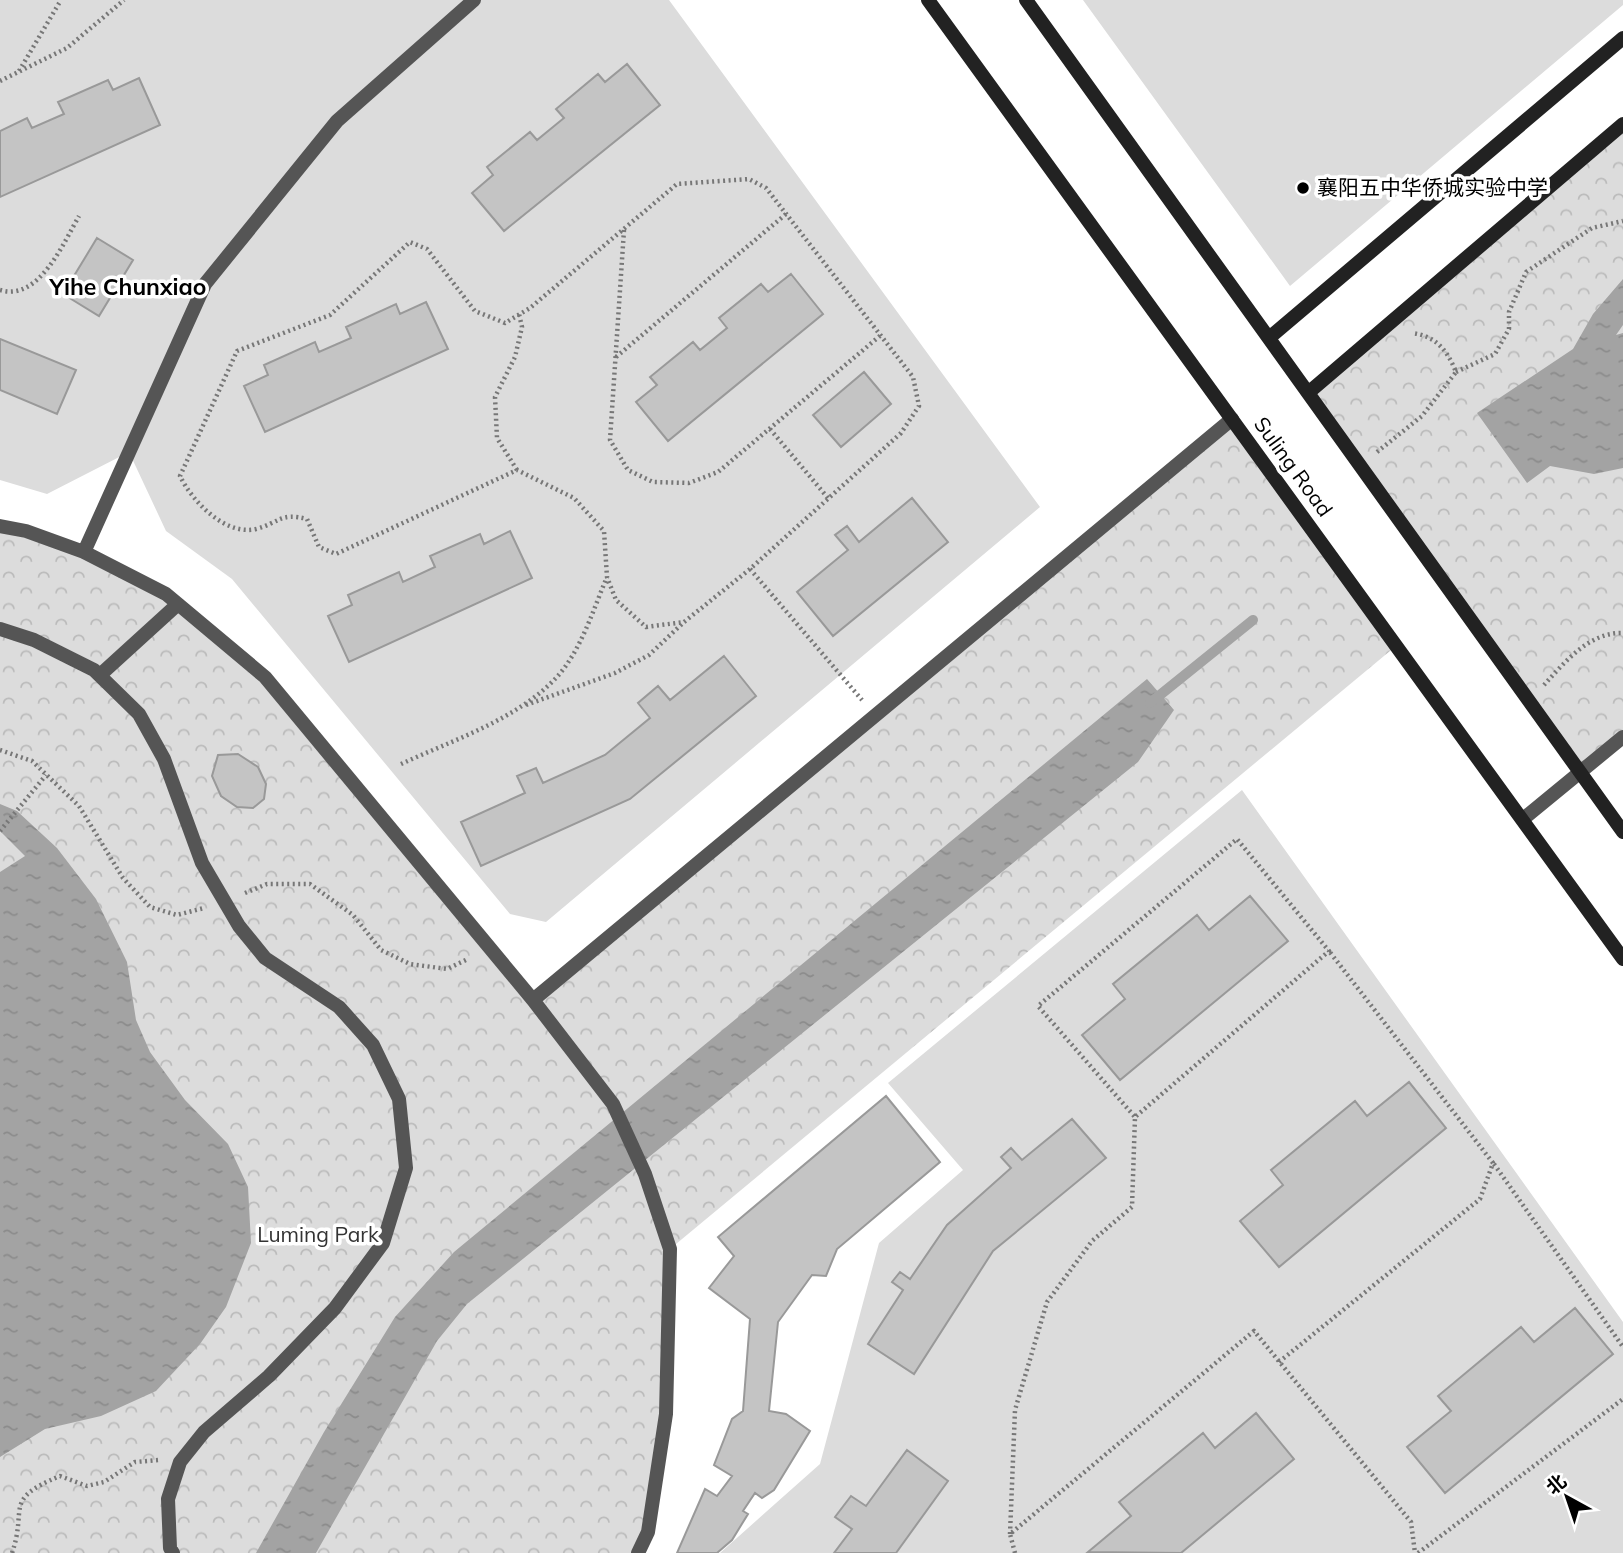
<svg xmlns="http://www.w3.org/2000/svg" width="1623" height="1553" viewBox="0 0 1623 1553" font-family="Mulish,'Noto Sans SC',sans-serif">
	<defs>
		<pattern id="park-crowns" width="20" height="18" patternUnits="userSpaceOnUse" patternTransform="scale(1.75)"><rect width="20" height="18" fill="#dcdcdc"/><path d="M2 6a3 3 0 1 1 6 0M12 15a3 3 0 1 1 6 0" fill="none" stroke="#bbb"/></pattern>
		<pattern id="water-ripples" width="26" height="14" patternUnits="userSpaceOnUse" patternTransform="scale(1.75)"><rect width="26" height="14" fill="#a3a3a3"/><path d="M2 4q2-2 4 0t4 0M15 11q2-2 4 0t4 0" fill="none" stroke="#8b8b8b"/></pattern>
	</defs>
	<rect width="100%" height="100%" fill="#fff"/>
	<path fill="#dcdcdc" d="M 0,0 L 669,0 L 1040,507 L 546,922 L 510,914 L 232,579 L 166,531 L 129,452 L 47,494 L 0,480 Z
		M 1083,0 L 1623,0 L 1623,5 L 1290,286 Z
		M 1242,790 L 1623,1322 L 1623,1553 L 720,1553 L 820,1464 L 879,1243 L 963,1170 L 888,1083 Z"/>
	<path fill="url(#park-crowns)" d="M 1623,124 L 1623,737 L 1580,773 L 1308,393 Z
		M 1232,419 L 1396,646 L 670,1249 L 666,1414 L 638,1553 L 0,1553 L 0,526 L 26,531 L 166,594 L 265,677 L 533,1000 Z"/>
	<path fill="url(#water-ripples)" d="M 1623,279 L 1623,325 L 1616,335 L 1623,333 L 1623,468 L 1594,474 L 1550,466 L 1527,483 L 1477,413 L 1573,349 L 1593,314 Z
		M 1147,679 L 1174,710 L 1138,762 L 467,1304 L 437,1341 L 316,1553 L 256,1553 L 324,1432 L 395,1317 L 454,1252 Z
		M 0,804 L 17,811 L 57,848 L 96,899 L 127,962 L 136,1020 L 150,1052 L 185,1100 L 228,1144 L 248,1187 L 251,1243 L 226,1307 L 200,1344 L 156,1391 L 101,1416 L 45,1429 L 0,1457 L 0,872 L 25,856 L 0,831 Z"/>
	<g fill="none" stroke-linecap="round" stroke-linejoin="round">
		<path stroke="#a3a3a3" stroke-width="10" d="M 1150,703 L 1253,620"/>
	</g>
	<path fill="#c4c4c4" stroke="#999" stroke-width="2" d="M 627,64 L 660,105 L 504,231 L 472,193 L 493,175 L 487,167 L 530,132 L 537,140 L 564,118 L 556,109 L 598,74 L 605,82 Z
		M 139,78 L 160,125 L 0,197 L 0,131 L 27,118 L 32,128 L 64,114 L 58,102 L 108,80 L 113,90 Z
		M 97,238 L 133,260 L 99,316 L 63,294 Z
		M 791,274 L 823,314 L 668,441 L 636,402 L 657,385 L 650,377 L 693,342 L 700,350 L 727,328 L 719,318 L 761,284 L 768,292 Z
		M 426,302 L 448,349 L 265,432 L 244,386 L 268,375 L 264,365 L 315,342 L 319,352 L 351,338 L 346,327 L 396,304 L 400,314 Z
		M 0,339 L 76,370 L 57,414 L 0,390 Z
		M 864,372 L 891,404 L 841,447 L 813,415 Z
		M 912,498 L 948,542 L 833,636 L 797,592 L 848,550 L 835,535 L 847,526 L 859,542 Z
		M 510,531 L 532,578 L 349,662 L 328,616 L 352,605 L 348,595 L 399,572 L 403,582 L 435,567 L 430,556 L 480,534 L 484,544 Z
		M 724,656 L 756,696 L 630,799 L 481,866 L 461,822 L 525,793 L 517,776 L 536,768 L 543,783 L 605,755 L 650,718 L 638,703 L 658,686 L 670,700 Z
		M 238,754 L 258,767 L 266,784 L 264,799 L 253,808 L 237,807 L 221,796 L 212,776 L 218,755 Z
		M 1250,896 L 1288,941 L 1120,1080 L 1082,1035 L 1125,999 L 1113,984 L 1197,915 L 1209,930 Z
		M 1409,1082 L 1446,1128 L 1279,1267 L 1240,1221 L 1283,1185 L 1271,1170 L 1355,1101 L 1367,1116 Z
		M 886,1096 L 940,1162 L 837,1249 L 826,1276 L 812,1275 L 778,1322 L 769,1411 L 786,1414 L 810,1431 L 774,1490 L 762,1498 L 755,1493 L 743,1511 L 748,1514 L 732,1540 L 717,1553 L 677,1553 L 705,1489 L 717,1496 L 732,1476 L 714,1465 L 732,1419 L 743,1411 L 750,1319 L 709,1288 L 734,1256 L 718,1237 Z
		M 1072,1119 L 1106,1158 L 993,1251 L 914,1374 L 868,1344 L 903,1290 L 892,1282 L 900,1272 L 910,1279 L 947,1225 L 1011,1168 L 1001,1157 L 1011,1148 L 1022,1160 Z
		M 1575,1308 L 1613,1354 L 1445,1493 L 1407,1447 L 1451,1411 L 1438,1396 L 1521,1327 L 1534,1342 Z
		M 1256,1413 L 1294,1459 L 1181,1553 L 1088,1552 L 1131,1516 L 1119,1502 L 1203,1433 L 1215,1448 Z
		M 907,1450 L 948,1481 L 896,1553 L 834,1553 L 852,1529 L 835,1517 L 851,1496 L 866,1506 Z"/>
	<g fill="none" stroke-linecap="round" stroke-linejoin="round">
		<path stroke="#777" stroke-width="4.5" stroke-dasharray="2 3.5" stroke-linecap="butt" d="M 19,71 L 61,0
			M 0,81 L 67,48 L 124,0
			M 624,230 L 610,440 L 628,470 L 653,482 L 689,483 L 718,472 L 881,335
			M 0,290 C 39,302 64,242 79,216
			M 616,357 L 786,214
			M 1456,372 L 1495,354 L 1509,329 L 1509,312 L 1526,272 L 1592,228 L 1623,221
			M 770,429 L 828,498
			M 1377,452 L 1422,416 L 1456,372 C 1447,350 1436,336 1412,333
			M 517,470 L 497,438 L 495,397 L 515,357 L 522,327 L 519,314
			M 750,569 L 684,622 L 646,627 L 616,600 L 607,577 L 604,531 L 574,498 L 517,470 L 336,554 L 319,547 L 307,519 C 280,512 279,523 256,529 C 225,536 192,501 180,476 L 237,351 L 330,315 L 410,242 L 427,249 L 475,311 L 505,323 L 530,308 L 677,184 L 749,179 L 766,188 L 913,377 L 919,406 L 901,433 L 750,569 L 862,700
			M 1544,685 C 1565,662 1589,632 1623,633
			M 526,705 L 615,673 L 649,655 L 683,623
			M 0,750 L 32,761 L 79,806 L 123,878 L 150,907 L 177,915 L 204,908
			M 401,764 C 453,740 516,720 556,678 C 581,651 593,610 607,577
			M 0,831 L 46,775
			M 245,893 L 267,884 L 310,884 L 353,915 L 381,950 L 410,964 L 447,969 L 468,959
			M 1494,1164 L 1623,1347
			M 1279,1362 L 1480,1199 L 1493,1163 L 1329,951
			M 1010,1534 L 1015,1410 L 1047,1302 L 1092,1241 L 1132,1207 L 1135,1117 L 1329,951 L 1237,839 L 1038,1006 L 1135,1117
			M 12,1553 C 28,1507 2,1500 60,1476 L 87,1486 L 104,1482 L 135,1462 L 159,1460
			M 1015,1553 L 1010,1534 L 1254,1331 L 1411,1522 L 1415,1553
			M 1418,1553 L 1623,1399"/>
		<path stroke="#555" stroke-width="14" d="M 0,526 L 26,531 L 84,552 L 166,594 L 265,677 L 533,1000 L 1232,419
			M 84,552 L 205,284 L 337,121 L 474,0
			M 0,629 L 34,640 L 94,670 L 139,714 L 164,759 L 202,863 L 239,926 L 265,958 L 339,1007 L 373,1045 L 399,1099 L 406,1168 L 383,1243 L 335,1308 L 269,1376 L 204,1432 L 180,1462 L 168,1499 L 170,1548 L 173,1553
			M 100,675 L 178,604
			M 1523,819 L 1623,737
			M 533,1000 L 613,1104 L 645,1174 L 670,1249 L 666,1414 L 648,1532 L 638,1553"/>
		<path stroke="#222" stroke-width="14" d="M 928,0 L 1623,959
			M 1026,0 L 1623,832
			M 1269,338 L 1623,38
			M 1308,393 L 1623,124"/>
	</g>
	<circle fill="#000" stroke="#fff" stroke-width="2.5" cx="1303" cy="188" r="7"/>
	<g text-anchor="middle" stroke-width="7" stroke-linejoin="round" paint-order="stroke">
		<g font-size="21" fill="#000" stroke="#fff" text-anchor="start">
			<text x="1317" y="195">襄阳五中华侨城实验中学</text>
		</g>
		<g font-size="21" fill="#000" stroke="#fff">
			<text transform="translate(1293 467) rotate(54)" y="7">Suling Road</text>
		</g>
		<g font-size="21" fill="#333" stroke="#fff">
			<text x="318" y="1242">Luming Park</text>
		</g>
		<g font-size="23" font-weight="bold" fill="#000" stroke="#fff">
			<text x="128" y="295">Yihe Chunxiao</text>
		</g>
	</g>
	<g transform="translate(1567 1497) rotate(320)" stroke="#ffffff" stroke-width="5" paint-order="stroke">
	<path d="M0-5L12 26L0 18L-12 26Z" fill="#000000"/>
	<text y="-10" font-size="19" font-weight="bold" text-anchor="middle" fill="#000000">北</text>
	</g>
</svg>
